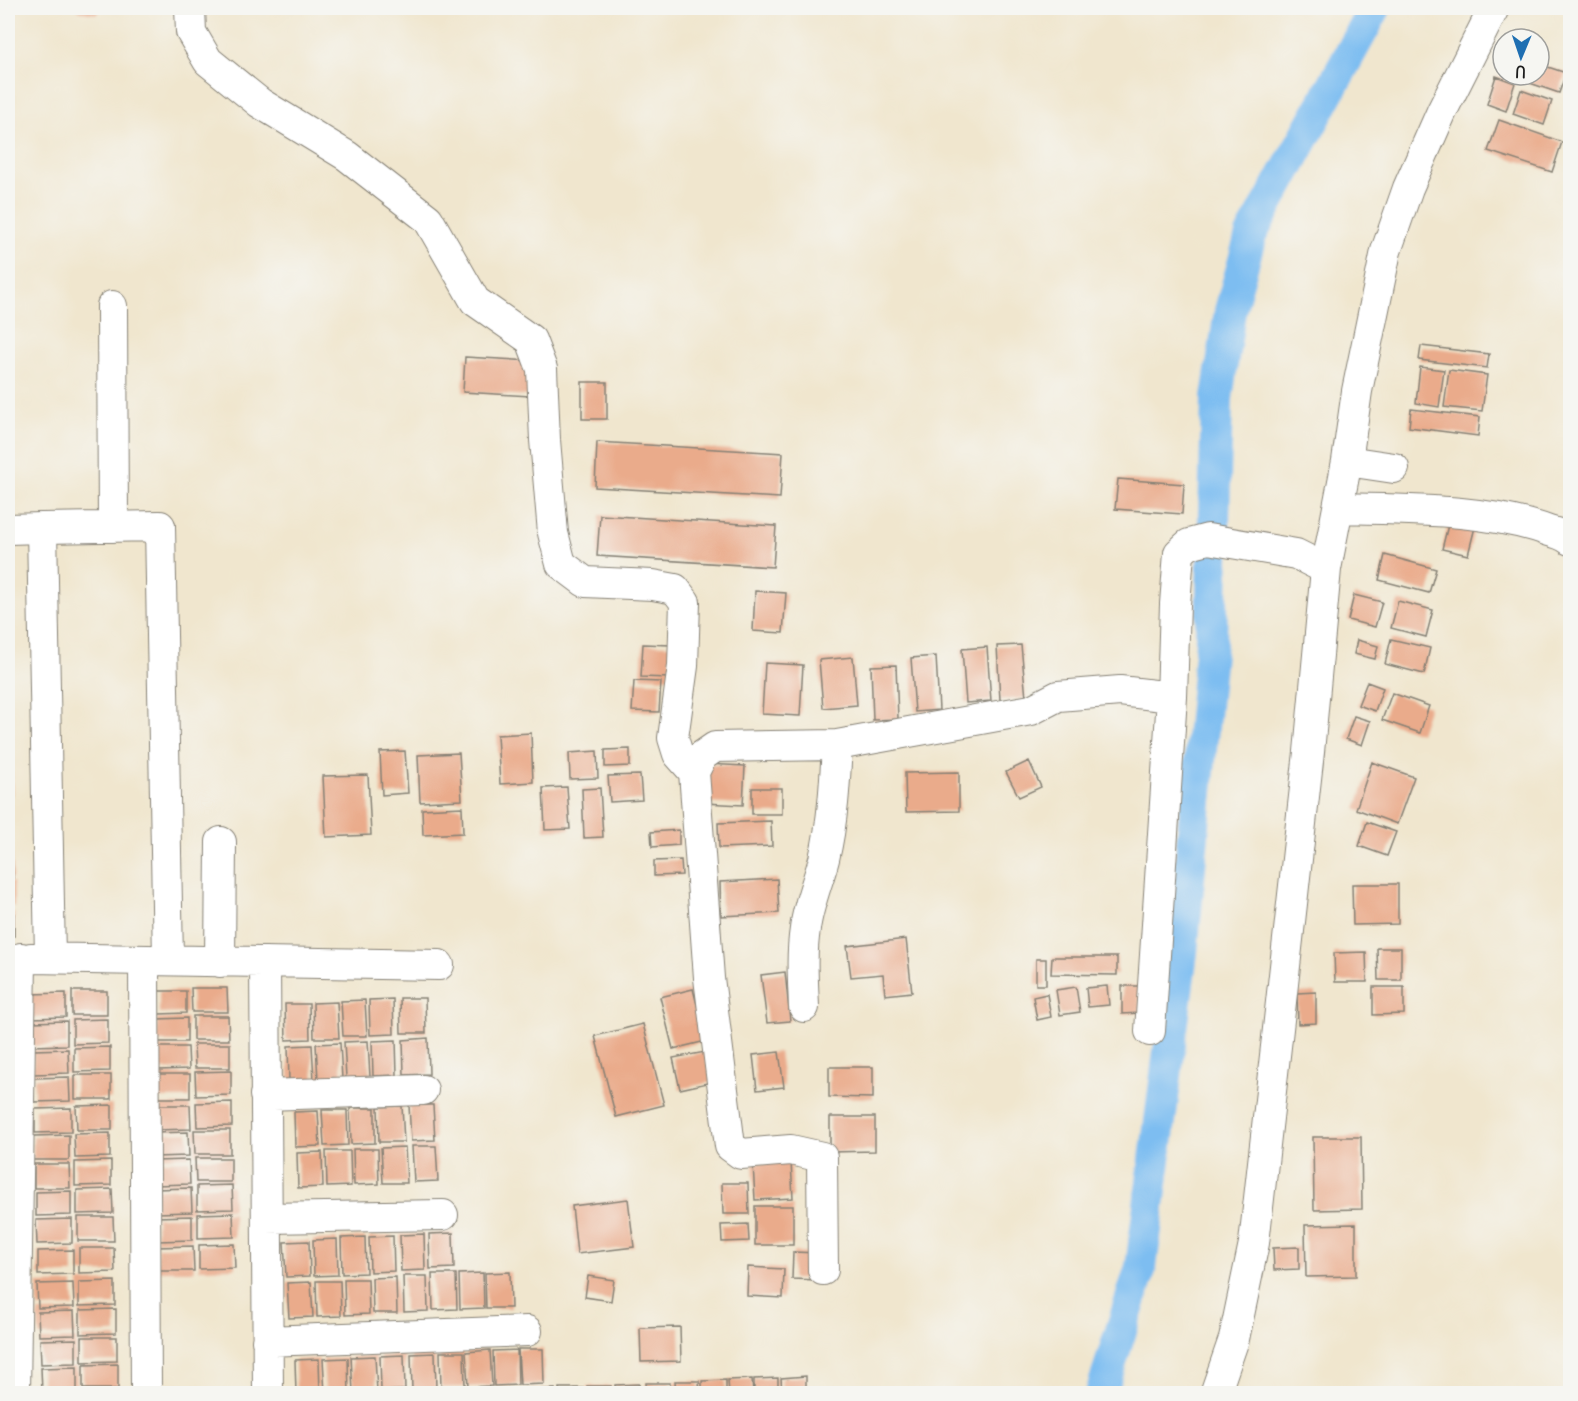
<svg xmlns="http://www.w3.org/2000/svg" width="1578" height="1401" viewBox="0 0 1578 1401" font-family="Delius,sans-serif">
	<rect width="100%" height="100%" fill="#f6f6f2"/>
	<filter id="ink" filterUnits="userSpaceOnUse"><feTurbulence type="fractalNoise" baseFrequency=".0167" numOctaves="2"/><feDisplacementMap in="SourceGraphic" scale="12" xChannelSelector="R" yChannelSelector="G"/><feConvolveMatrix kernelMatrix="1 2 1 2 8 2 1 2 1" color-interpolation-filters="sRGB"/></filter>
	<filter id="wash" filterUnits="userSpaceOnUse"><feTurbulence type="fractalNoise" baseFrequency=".008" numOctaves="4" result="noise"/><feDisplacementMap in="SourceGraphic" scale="24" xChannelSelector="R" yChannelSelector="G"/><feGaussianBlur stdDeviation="1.35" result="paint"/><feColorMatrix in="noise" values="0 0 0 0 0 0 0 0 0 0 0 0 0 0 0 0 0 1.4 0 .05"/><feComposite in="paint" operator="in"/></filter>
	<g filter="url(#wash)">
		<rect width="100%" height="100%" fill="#f0e6ce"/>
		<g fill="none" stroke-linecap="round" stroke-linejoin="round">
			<path stroke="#7dbdf1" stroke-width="32" d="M 1101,1394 L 1141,1267 L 1182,952 L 1211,642 L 1217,398 L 1230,311 L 1251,235 L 1375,8"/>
		</g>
		<g id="blocks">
			<path fill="#eaab8b" d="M 79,8 L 99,8 L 98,14 L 78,11 Z
				M 1539,64 L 1566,73 L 1559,93 L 1524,81 L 1527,75 L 1539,75 Z
				M 1496,76 L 1515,83 L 1506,111 L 1487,104 Z
				M 1521,90 L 1552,101 L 1544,125 L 1513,114 Z
				M 1499,120 L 1562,142 L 1552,172 L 1488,151 Z
				M 1421,346 L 1489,354 L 1487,368 L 1419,360 Z
				M 465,357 L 532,361 L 530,396 L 463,392 Z
				M 1420,367 L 1444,370 L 1439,407 L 1416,403 Z
				M 1449,370 L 1487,375 L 1482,411 L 1444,407 Z
				M 582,382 L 607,382 L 607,419 L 582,419 Z
				M 1411,409 L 1480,417 L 1478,436 L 1409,427 Z
				M 597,442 L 783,453 L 780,498 L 595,487 Z
				M 1118,479 L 1184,484 L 1182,514 L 1115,509 Z
				M 600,515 L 776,526 L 773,567 L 597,556 Z
				M 1449,521 L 1475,527 L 1468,555 L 1442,549 Z
				M 1385,555 L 1436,569 L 1429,593 L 1379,580 Z
				M 755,591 L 786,593 L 783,633 L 753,631 Z
				M 1354,595 L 1382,602 L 1375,627 L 1348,620 Z
				M 1398,601 L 1433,610 L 1426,637 L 1391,628 Z
				M 1391,639 L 1430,648 L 1424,674 L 1385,664 Z
				M 1357,640 L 1378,646 L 1375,659 L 1354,654 Z
				M 643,644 L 671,645 L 670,678 L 641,677 Z
				M 1021,645 L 1026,698 L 1000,700 L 997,646 Z
				M 987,647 L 991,701 L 966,703 L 962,649 Z
				M 936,656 L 939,710 L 915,712 L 911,658 Z
				M 853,657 L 857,705 L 823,708 L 819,660 Z
				M 765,663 L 803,665 L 800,716 L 762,714 Z
				M 896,665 L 898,719 L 873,720 L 871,666 Z
				M 634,681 L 661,682 L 659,712 L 632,711 Z
				M 1367,682 L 1383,688 L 1375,711 L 1358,705 Z
				M 1392,693 L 1429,706 L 1420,733 L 1382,720 Z
				M 1354,716 L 1370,721 L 1362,745 L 1346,739 Z
				M 531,733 L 533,782 L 500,784 L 497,735 Z
				M 630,749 L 630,766 L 605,767 L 605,750 Z
				M 405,751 L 408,793 L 382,795 L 380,752 Z
				M 597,751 L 598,778 L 570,779 L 569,753 Z
				M 459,753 L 462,800 L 420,802 L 418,755 Z
				M 1029,761 L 1041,787 L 1019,797 L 1006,772 Z
				M 1372,762 L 1414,777 L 1397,824 L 1356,809 Z
				M 707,764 L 745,766 L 743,805 L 704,803 Z
				M 8,771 L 12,771 L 12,795 L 8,795 Z
				M 959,772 L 959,811 L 906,812 L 905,773 Z
				M 368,775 L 371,835 L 326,837 L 323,776 Z
				M 640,775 L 642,800 L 610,802 L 608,776 Z
				M 567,787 L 570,829 L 545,830 L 543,788 Z
				M 600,788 L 603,837 L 584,838 L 582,789 Z
				M 752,788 L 782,788 L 782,814 L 752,814 Z
				M 462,807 L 463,833 L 423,835 L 422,809 Z
				M 771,821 L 772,846 L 719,848 L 718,823 Z
				M 1367,822 L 1396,832 L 1387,856 L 1359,846 Z
				M 679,830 L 679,845 L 652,847 L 651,832 Z
				M 8,854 L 12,854 L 13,878 L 8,878 Z
				M 681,860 L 682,875 L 654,876 L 654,861 Z
				M 777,879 L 779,913 L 721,916 L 720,882 Z
				M 8,882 L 13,882 L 14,906 L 8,906 Z
				M 1352,884 L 1398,884 L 1398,924 L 1353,925 Z
				M 14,912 L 14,936 L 8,937 L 8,913 Z
				M 906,939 L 912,992 L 885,995 L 883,974 L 851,977 L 847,946 Z
				M 1377,948 L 1401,948 L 1401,980 L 1378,980 Z
				M 1366,952 L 1367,982 L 1335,982 L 1334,953 Z
				M 1052,957 L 1117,957 L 1117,975 L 1051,974 Z
				M 1036,959 L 1046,959 L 1046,985 L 1036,985 Z
				M 785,972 L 790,1021 L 767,1023 L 761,975 Z
				M 1107,986 L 1109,1005 L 1088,1007 L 1086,988 Z
				M 1122,986 L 1140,986 L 1140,1013 L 1122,1014 Z
				M 1076,987 L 1080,1012 L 1060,1015 L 1056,990 Z
				M 1373,987 L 1404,987 L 1404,1014 L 1373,1015 Z
				M 191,988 L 227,988 L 228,1012 L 192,1012 Z
				M 693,989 L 706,1041 L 673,1049 L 660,997 Z
				M 72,991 L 107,991 L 107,1015 L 72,1015 Z
				M 159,991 L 186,991 L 186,1013 L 159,1014 Z
				M 1316,992 L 1316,1023 L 1298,1024 L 1297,993 Z
				M 66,993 L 66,1017 L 31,1018 L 30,994 Z
				M 1047,994 L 1051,1017 L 1037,1020 L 1033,997 Z
				M 400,998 L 425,998 L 426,1033 L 401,1033 Z
				M 393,999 L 394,1034 L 370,1035 L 369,1000 Z
				M 365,1000 L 367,1036 L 343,1036 L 341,1001 Z
				M 337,1002 L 339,1038 L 314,1038 L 313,1003 Z
				M 285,1004 L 309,1004 L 310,1039 L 286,1040 Z
				M 193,1016 L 228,1016 L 229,1040 L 193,1040 Z
				M 187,1018 L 187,1042 L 158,1042 L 157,1019 Z
				M 108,1019 L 108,1043 L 73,1044 L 73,1020 Z
				M 67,1021 L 67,1045 L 32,1046 L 31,1022 Z
				M 643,1024 L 664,1105 L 616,1117 L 595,1036 Z
				M 428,1038 L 429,1074 L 404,1075 L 403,1040 Z
				M 396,1040 L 397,1075 L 373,1076 L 372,1041 Z
				M 368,1041 L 370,1077 L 346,1078 L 344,1042 Z
				M 340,1043 L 342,1079 L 318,1080 L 316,1044 Z
				M 194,1044 L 230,1044 L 230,1068 L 195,1068 Z
				M 312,1045 L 314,1080 L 289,1081 L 288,1046 Z
				M 110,1047 L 110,1071 L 74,1072 L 74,1048 Z
				M 157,1047 L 188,1047 L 189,1069 L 158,1070 Z
				M 68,1049 L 69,1073 L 33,1074 L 33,1050 Z
				M 705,1052 L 712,1082 L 680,1089 L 673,1058 Z
				M 779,1052 L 784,1087 L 757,1090 L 753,1055 Z
				M 829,1067 L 873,1067 L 873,1098 L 829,1097 Z
				M 231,1071 L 231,1095 L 196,1096 L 195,1072 Z
				M 153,1074 L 190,1074 L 190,1098 L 154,1098 Z
				M 75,1075 L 111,1075 L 111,1099 L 75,1099 Z
				M 69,1077 L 70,1101 L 34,1102 L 34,1078 Z
				M 232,1102 L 232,1126 L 197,1127 L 196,1103 Z
				M 112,1105 L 112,1130 L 77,1130 L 76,1106 Z
				M 155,1105 L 190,1105 L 191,1129 L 155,1130 Z
				M 409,1105 L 433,1105 L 435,1140 L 411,1141 Z
				M 402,1106 L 404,1142 L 379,1142 L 378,1107 Z
				M 71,1108 L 71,1132 L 35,1133 L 35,1109 Z
				M 350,1108 L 375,1108 L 375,1143 L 351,1144 Z
				M 322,1110 L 347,1110 L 348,1145 L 324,1146 Z
				M 318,1111 L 320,1146 L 295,1147 L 294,1112 Z
				M 830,1117 L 875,1117 L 875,1151 L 830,1152 Z
				M 194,1130 L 230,1130 L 230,1154 L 195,1154 Z
				M 188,1132 L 189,1156 L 153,1157 L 153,1133 Z
				M 110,1133 L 110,1157 L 75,1158 L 74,1134 Z
				M 69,1135 L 69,1160 L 33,1160 L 33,1136 Z
				M 1313,1137 L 1361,1137 L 1362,1209 L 1314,1210 Z
				M 412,1146 L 436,1146 L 438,1181 L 414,1182 Z
				M 405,1147 L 407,1183 L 383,1183 L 381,1148 Z
				M 353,1149 L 378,1149 L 379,1184 L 354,1185 Z
				M 326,1151 L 350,1151 L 351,1186 L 327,1187 Z
				M 322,1152 L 323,1187 L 298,1188 L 297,1153 Z
				M 195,1158 L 231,1158 L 231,1182 L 196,1182 Z
				M 189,1160 L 190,1184 L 154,1185 L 154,1161 Z
				M 111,1161 L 111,1185 L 75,1186 L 75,1162 Z
				M 791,1162 L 793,1198 L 755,1200 L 753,1163 Z
				M 34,1164 L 69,1164 L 70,1188 L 34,1188 Z
				M 722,1183 L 748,1183 L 749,1214 L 723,1214 Z
				M 232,1185 L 233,1209 L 197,1210 L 197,1186 Z
				M 191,1188 L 192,1212 L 156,1213 L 155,1189 Z
				M 112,1189 L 113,1213 L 77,1214 L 77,1190 Z
				M 71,1191 L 71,1215 L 36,1216 L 36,1192 Z
				M 628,1199 L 634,1247 L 577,1254 L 572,1206 Z
				M 755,1206 L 793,1206 L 793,1245 L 755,1245 Z
				M 233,1213 L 234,1237 L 198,1238 L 198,1214 Z
				M 192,1216 L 192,1240 L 157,1241 L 156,1217 Z
				M 78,1217 L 113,1217 L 114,1241 L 78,1241 Z
				M 72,1219 L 72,1243 L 37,1244 L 36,1220 Z
				M 748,1224 L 749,1241 L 722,1242 L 721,1225 Z
				M 1356,1224 L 1356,1276 L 1306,1277 L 1305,1225 Z
				M 453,1233 L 454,1268 L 430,1269 L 429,1234 Z
				M 424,1234 L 425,1270 L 401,1271 L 400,1235 Z
				M 393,1236 L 394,1271 L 370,1272 L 369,1237 Z
				M 365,1237 L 366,1273 L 342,1274 L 341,1238 Z
				M 337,1239 L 338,1275 L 314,1276 L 313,1240 Z
				M 309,1241 L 310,1276 L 286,1277 L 284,1242 Z
				M 234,1244 L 235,1268 L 199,1269 L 199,1245 Z
				M 193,1246 L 194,1271 L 158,1271 L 157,1247 Z
				M 1299,1247 L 1299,1269 L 1274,1270 L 1273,1248 Z
				M 79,1248 L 114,1248 L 115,1272 L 79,1273 Z
				M 73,1250 L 73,1274 L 38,1275 L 38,1251 Z
				M 793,1252 L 819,1253 L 818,1280 L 792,1279 Z
				M 748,1267 L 784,1269 L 783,1298 L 747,1296 Z
				M 510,1272 L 511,1308 L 486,1308 L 485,1273 Z
				M 483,1273 L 484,1308 L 460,1309 L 459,1274 Z
				M 432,1274 L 456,1274 L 457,1309 L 433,1310 Z
				M 403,1276 L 427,1276 L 428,1311 L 404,1312 Z
				M 588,1276 L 614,1280 L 611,1301 L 585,1297 Z
				M 396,1277 L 397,1313 L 373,1313 L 372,1278 Z
				M 344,1279 L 368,1279 L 369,1314 L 345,1315 Z
				M 115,1281 L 115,1305 L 79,1306 L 79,1282 Z
				M 316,1281 L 340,1281 L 341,1316 L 317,1317 Z
				M 311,1282 L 313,1317 L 289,1318 L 287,1283 Z
				M 73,1283 L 74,1307 L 38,1308 L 37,1284 Z
				M 116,1309 L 116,1333 L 80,1334 L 80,1310 Z
				M 74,1311 L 75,1335 L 39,1336 L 38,1312 Z
				M 680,1327 L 681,1361 L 641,1362 L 640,1328 Z
				M 82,1337 L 117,1337 L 117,1361 L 82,1362 Z
				M 76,1339 L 76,1363 L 41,1364 L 40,1340 Z
				M 518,1349 L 543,1349 L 544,1384 L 520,1385 Z
				M 490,1350 L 492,1386 L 468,1387 L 466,1352 Z
				M 517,1350 L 518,1385 L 494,1386 L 493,1351 Z
				M 440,1352 L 464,1352 L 465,1387 L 441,1388 Z
				M 435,1353 L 436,1389 L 412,1390 L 411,1354 Z
				M 404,1355 L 405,1390 L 381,1391 L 380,1356 Z
				M 375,1356 L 377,1392 L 353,1392 L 351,1357 Z
				M 348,1358 L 349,1394 L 325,1394 L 323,1359 Z
				M 319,1359 L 320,1394 L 296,1394 L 295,1360 Z
				M 118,1364 L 118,1389 L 83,1389 L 83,1365 Z
				M 77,1367 L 77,1391 L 42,1392 L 41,1368 Z
				M 806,1376 L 806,1394 L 782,1394 L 781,1378 Z
				M 778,1378 L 778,1394 L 754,1394 L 754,1379 Z
				M 752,1379 L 753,1394 L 729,1394 L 728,1380 Z
				M 726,1380 L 726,1394 L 702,1394 L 702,1381 Z
				M 675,1381 L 699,1381 L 700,1394 L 676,1394 Z
				M 646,1383 L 670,1383 L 670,1394 L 646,1394 Z
				M 639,1384 L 639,1394 L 615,1394 L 615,1385 Z
				M 587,1386 L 611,1386 L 611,1394 L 587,1394 Z
				M 559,1388 L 583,1388 L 583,1394 L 559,1394 Z
				M 555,1389 L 555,1394 L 531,1394 L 531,1390 Z"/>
		</g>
	</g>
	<g filter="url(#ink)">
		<use href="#blocks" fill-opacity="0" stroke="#868175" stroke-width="1.5"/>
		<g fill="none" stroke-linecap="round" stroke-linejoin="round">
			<defs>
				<path id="minor" d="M 190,8 L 191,32 L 208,61 L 260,103 L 347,156 L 428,219 L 475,301 L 531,340 L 542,369 L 545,440 L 553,533 L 561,564 L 585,582 L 653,585 L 675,589 L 685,602 L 683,666 L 673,738 L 678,754 L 694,772
					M 112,306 L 113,527
					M 1347,461 L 1394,468
					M 1338,508 C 1404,510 1486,508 1549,531 C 1557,533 1564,535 1570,540
					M 42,528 L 160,526 L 168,960
					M 8,529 L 42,528 L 50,958
					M 31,958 L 439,965
					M 144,960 L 146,1394
					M 220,962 L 221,842
					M 265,962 L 268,1394
					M 804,1007 C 803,981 801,955 805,929 C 808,905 818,882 824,859 C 833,821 835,783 837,745
					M 1150,1031 L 1172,697
					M 265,1095 L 423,1090
					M 267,1218 L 443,1215
					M 823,1270 L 822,1157 L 791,1150 L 741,1154 L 730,1146 L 709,978 L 694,772 L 702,756 L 715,747 L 837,745 L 1031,710 L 1058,696 L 1120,691 L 1172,697 L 1175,604 L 1179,553 L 1189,544 L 1208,539 L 1296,554 L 1326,569
					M 267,1341 L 527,1331
					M 15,1394 L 21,958
					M 1215,1394 L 1234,1339 L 1254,1243 L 1309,752 L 1326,569 L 1347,461 L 1357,391 L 1386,251 L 1408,188 L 1442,111 L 1494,8"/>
			</defs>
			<use href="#minor" stroke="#868175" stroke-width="32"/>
			<use href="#minor" stroke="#fff" stroke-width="30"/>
		</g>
	</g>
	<rect width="1578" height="1401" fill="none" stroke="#f6f6f2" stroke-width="30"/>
	<g transform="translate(1521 57) rotate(182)"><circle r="28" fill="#f6f6f2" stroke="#9f9f9c" stroke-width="1.5"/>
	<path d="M0-4.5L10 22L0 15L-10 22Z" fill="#1f6fb2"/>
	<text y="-9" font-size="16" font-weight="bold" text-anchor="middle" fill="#1c1c1c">U</text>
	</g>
</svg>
